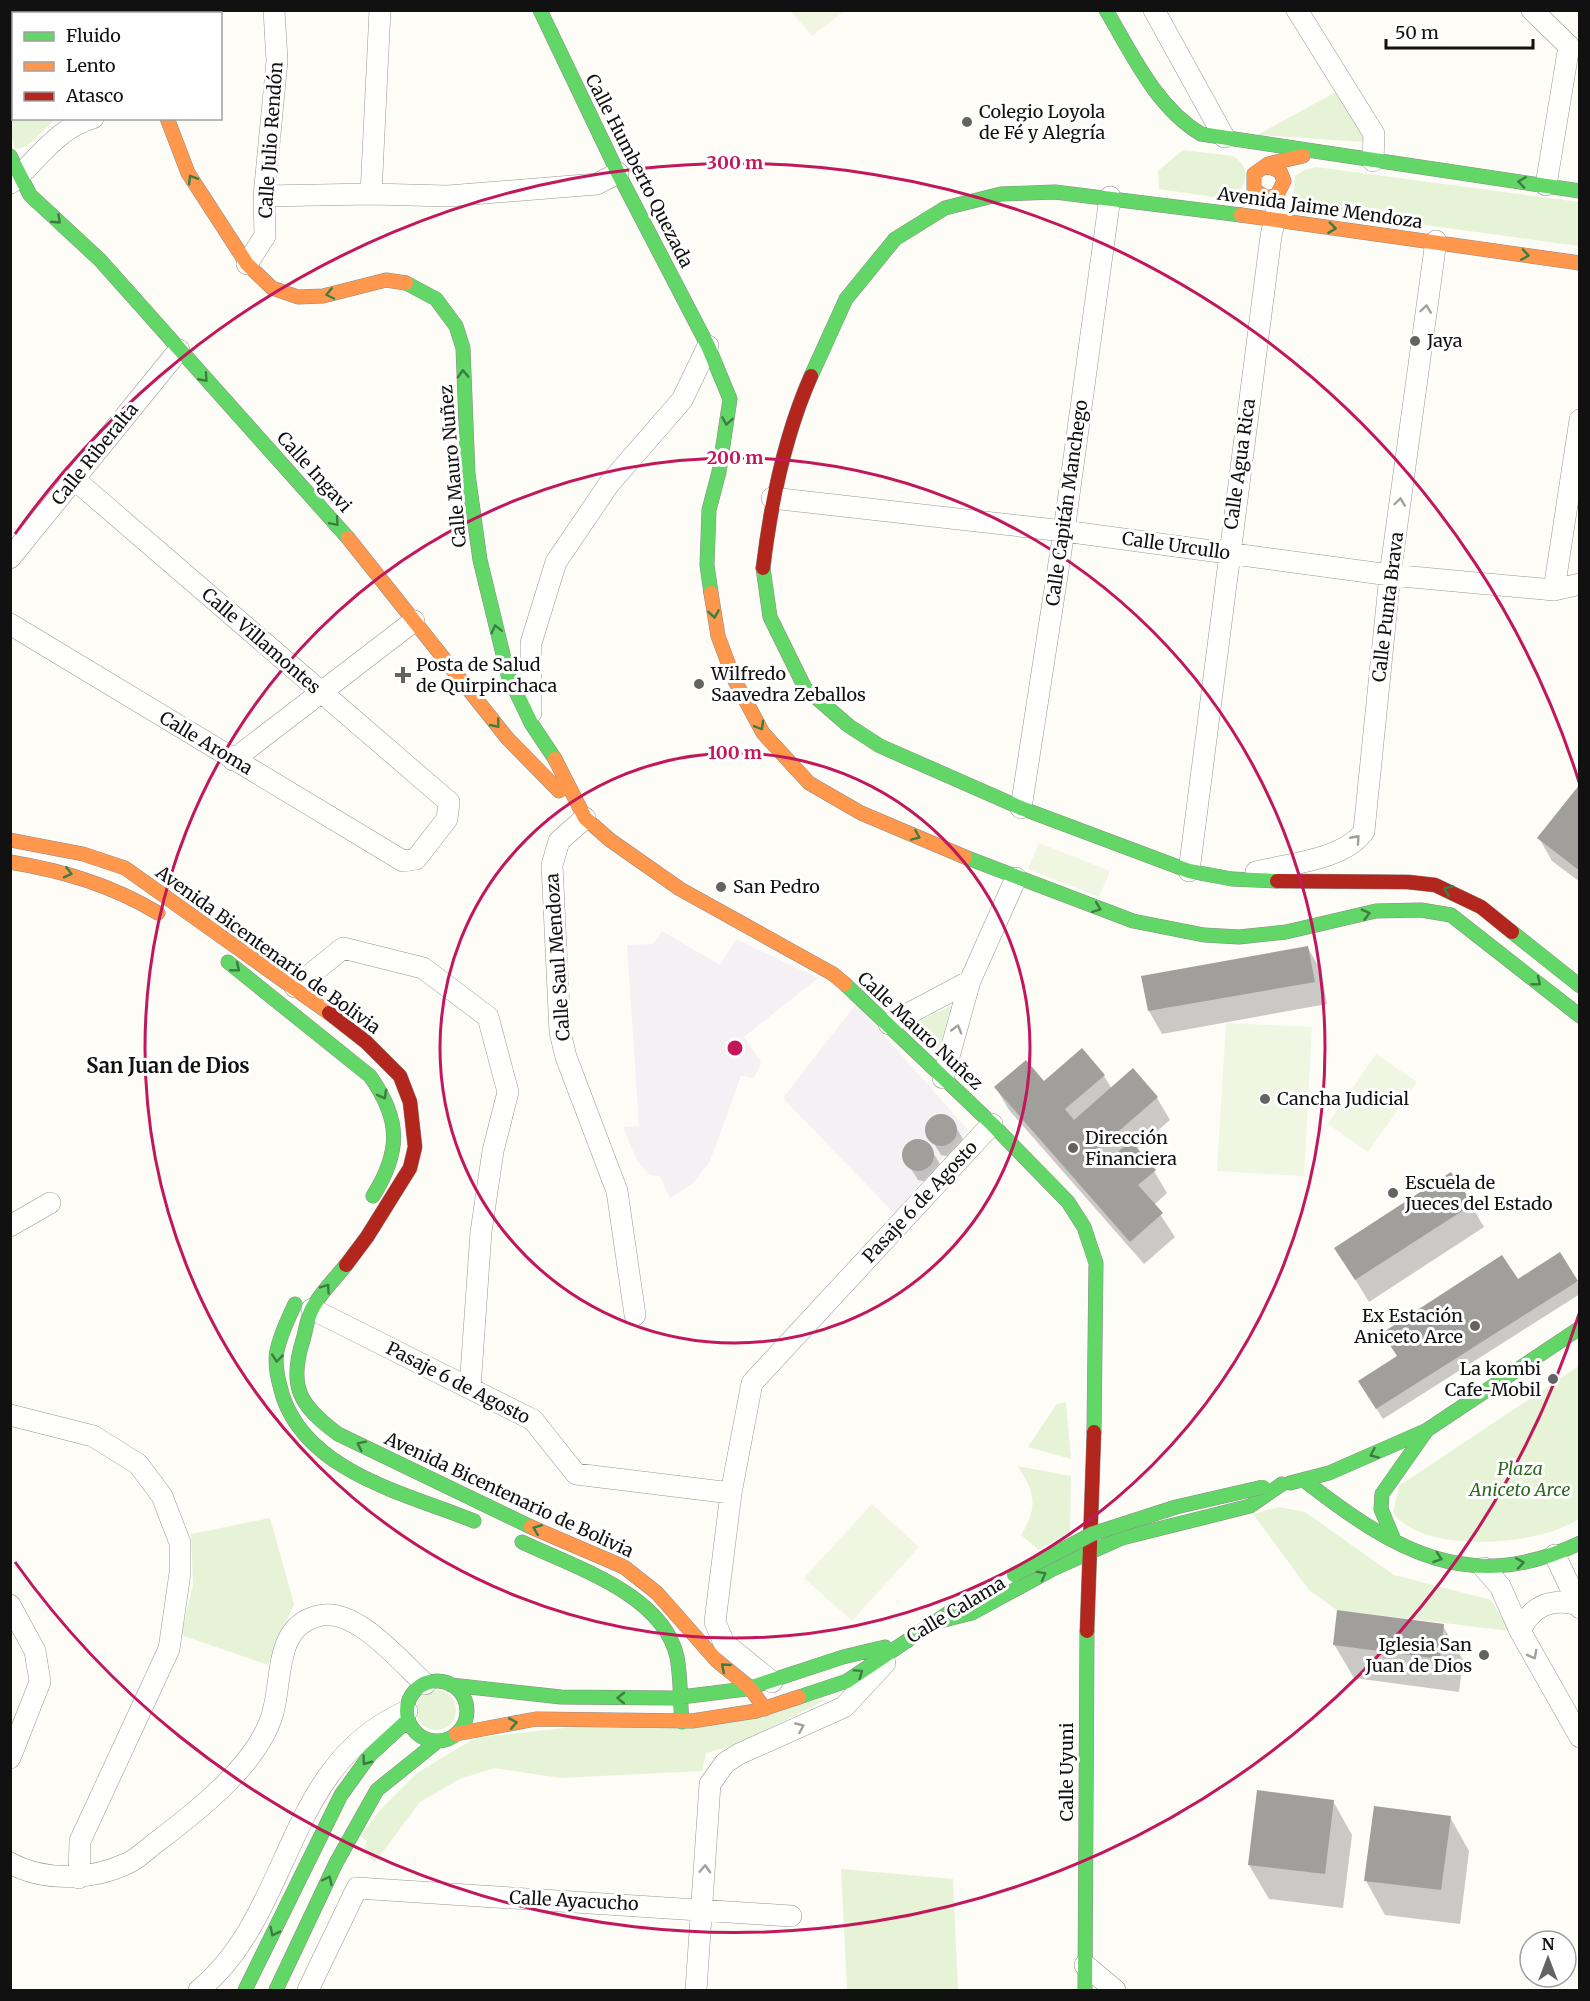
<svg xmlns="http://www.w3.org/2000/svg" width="1590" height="2001" viewBox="0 0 1590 2001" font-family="Merriweather,serif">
	<rect width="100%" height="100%" fill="#fdfcf7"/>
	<path fill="#f5f0f3" d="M 662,931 L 720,965 L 736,939 L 818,978 L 744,1037 L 761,1062 L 754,1078 L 741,1076 L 710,1161 L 693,1183 L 670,1198 L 660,1176 L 650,1175 L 637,1161 L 623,1127 L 639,1126 L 627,945 L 653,944 Z
		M 856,1004 L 968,1130 L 894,1213 L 783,1098 Z"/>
	<path fill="#e7f3d7" d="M 11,11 L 43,11 L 47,13 L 14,14 L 14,118 L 56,119 C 45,127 26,153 15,148 L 11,136 Z
		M 1336,92 L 1363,131 L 1365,142 L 1257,135 Z
		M 1183,150 L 1233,156 C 1253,168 1247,190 1228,199 L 1159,189 L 1158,171 Z
		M 1316,167 L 1579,202 L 1579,246 L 1301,208 L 1293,200 L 1295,176 L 1305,170 Z
		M 951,1006 L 938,1054 L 910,1025 Z
		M 1579,1366 L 1579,1519 C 1538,1546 1425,1555 1393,1513 L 1399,1486 Z
		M 1066,1402 L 1071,1459 L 1028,1447 L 1057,1404 Z
		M 1017,1466 L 1071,1476 L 1070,1532 L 1039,1550 L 1021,1535 C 1038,1508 1036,1492 1017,1466 Z
		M 1279,1507 L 1305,1512 L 1394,1575 L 1491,1600 L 1510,1631 L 1337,1610 L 1309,1590 L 1253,1514 Z
		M 270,1518 L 294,1604 L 268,1665 L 181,1635 L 193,1585 L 191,1534 Z
		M416 1710a20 20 0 1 1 40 0a20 20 0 1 1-40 0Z
		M 827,1699 L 739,1744 L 706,1753 L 702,1771 L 560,1778 L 494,1768 L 460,1779 L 420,1802 L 375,1862 L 363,1852 L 367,1841 L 360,1836 L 382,1808 L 417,1773 L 475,1738 Z
		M 841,1869 L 953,1879 L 958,1990 L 847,1990 Z"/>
	<path fill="#f0f6e1" d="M 791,11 L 844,11 L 812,36 Z
		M 1039,843 L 1110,871 L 1099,897 L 1028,869 Z
		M 1226,1023 L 1312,1027 L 1304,1176 L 1217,1171 Z
		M 1376,1054 L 1417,1082 L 1368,1152 L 1328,1124 Z
		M 872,1504 L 919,1547 L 852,1621 L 804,1578 Z"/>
	<path fill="#0003" d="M 1580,786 L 1580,882 L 1552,861 L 1539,838 Z
		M 1308,948 L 1321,971 L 1327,1004 L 1162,1034 L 1149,1011 L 1143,977 Z
		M 1104,1076 L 1112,1089 L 1157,1098 L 1170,1120 L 1136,1150 L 1154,1171 L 1167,1193 L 1154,1205 L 1175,1237 L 1144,1264 L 1009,1110 L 996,1088 Z
		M 942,1115 L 951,1119 L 963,1139 L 962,1149 L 950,1157 L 941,1155 L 926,1131 L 929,1122 Z
		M 919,1140 L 928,1144 L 940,1164 L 939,1173 L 927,1182 L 918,1180 L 903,1156 L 906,1147 Z
		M 1471,1205 L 1484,1227 L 1369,1302 L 1336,1248 Z
		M 1560,1254 L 1580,1286 L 1580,1294 L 1383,1419 L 1366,1392 L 1518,1281 Z
		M 1443,1626 L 1463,1660 L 1459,1692 L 1354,1678 L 1334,1644 Z
		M 1333,1801 L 1352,1835 L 1343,1908 L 1269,1899 L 1249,1865 Z
		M 1450,1817 L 1469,1851 L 1460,1924 L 1385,1915 L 1366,1881 Z"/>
	<path fill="#a19f9c" d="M 1580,784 L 1580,871 L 1537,838 Z
		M 1308,946 L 1315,982 L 1148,1011 L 1141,976 Z
		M 1082,1048 L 1105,1075 L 1065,1109 L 1074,1120 L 1133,1068 L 1158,1097 L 1097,1150 L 1107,1161 L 1131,1141 L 1156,1170 L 1138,1185 L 1163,1213 L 1130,1242 L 994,1087 L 1026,1060 L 1044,1081 Z
		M925 1130a16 16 0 1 1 32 0a16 16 0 1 1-32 0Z
		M902 1155a16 16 0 1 1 32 0a16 16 0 1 1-32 0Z
		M 1451,1172 L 1473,1204 L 1355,1280 L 1334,1248 Z
		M 1560,1252 L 1578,1281 L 1376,1409 L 1358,1381 L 1397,1356 L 1382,1333 L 1502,1255 L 1518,1279 Z
		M 1337,1610 L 1444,1624 L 1440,1659 L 1333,1645 Z
		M 1257,1790 L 1334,1800 L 1325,1874 L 1248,1865 Z
		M 1374,1806 L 1451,1816 L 1441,1890 L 1364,1881 Z"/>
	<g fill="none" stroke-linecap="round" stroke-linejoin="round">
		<defs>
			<path id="street" d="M 182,10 L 183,14
				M 1154,10 L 1224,137
				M 1297,10 L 1374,134 L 1373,161
				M 1532,10 L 1569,46 L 1546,185
				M 11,183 C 38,160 57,128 93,118
				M 371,194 L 380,10
				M 264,196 L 371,194 L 448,196 L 597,184 L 618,173
				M 247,264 L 265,236 L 264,196 L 277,61 L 274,10
				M 772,498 L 1064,531 L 1390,575 L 1554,590 L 1580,584
				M 10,558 L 179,350
				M 1554,590 L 1580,420
				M 10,624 L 403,861 L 416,859 L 447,819 L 449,802 L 74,479
				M 531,713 L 531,643 L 556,562 L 609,484 L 682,400 L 708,346
				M 233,760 L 414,621
				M 1021,808 L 1064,531 L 1110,197
				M 585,818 L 559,841 L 552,865 L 560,1032 L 566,1057 L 617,1191 L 635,1315
				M 1189,871 L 1271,236 L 1277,209
				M 1256,872 C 1288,864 1346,859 1364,831 L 1390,575 L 1436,241
				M 295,987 L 343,948 L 423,968 L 488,1017 L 508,1092 L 493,1151 L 481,1232 L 470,1388
				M 889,1024 L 970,981
				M 943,1078 L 970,981 L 1016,878
				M 10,1226 L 50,1203
				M 312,1309 L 533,1420 L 576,1474 L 731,1493
				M 10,1415 L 93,1436 L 138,1464 L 162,1496 L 180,1543 L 180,1573 L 169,1649 L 80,1841 L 79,1878
				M 1555,1555 L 1580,1608
				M 1484,1568 L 1500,1586 L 1520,1631 L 1580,1737
				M 10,1605 L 35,1651 L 40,1682 L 10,1758
				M 1520,1631 C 1531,1607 1549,1598 1576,1604
				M 772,1682 L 724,1643 L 715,1622 L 731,1493 L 752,1383 L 992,1124
				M 10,1863 C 45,1882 93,1880 128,1863 C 139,1858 148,1848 158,1841 C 196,1812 250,1770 269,1724 C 285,1688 270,1628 318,1616 C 355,1606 400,1661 425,1684
				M 1085,1965 L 1115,1990
				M 199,1990 C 293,1913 284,1764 407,1711
				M 308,1990 L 357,1888 L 791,1916
				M 696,1990 L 710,1784 L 725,1763 L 739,1754 L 844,1707 L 885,1663"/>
			<path id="fast" d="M 64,10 L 68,14
				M 540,10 L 618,173 L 708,346 L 730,399 L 719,472 L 709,510 L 707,565 L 711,593
				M 1106,10 C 1132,54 1156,107 1201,134 L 1580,191
				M 10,156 L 30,195 L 100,260 L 348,538
				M 406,283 L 436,299 L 456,326 L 463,348 L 468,474 L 480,560 L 508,675 L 531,723 L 555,759
				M 811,376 L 846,299 L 895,239 L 945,208 L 1001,194 L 1055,192 L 1241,215
				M 763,568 L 770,617 L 805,688 L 849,726 L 880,746 L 1021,808 L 1189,871 L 1232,879 L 1277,881
				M 965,857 L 1133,921 L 1204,935 L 1239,937 L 1286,932 L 1376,911 L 1421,910 L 1451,915 L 1580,1016
				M 1512,932 L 1580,986
				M 228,962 L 370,1076 C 401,1120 401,1151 373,1196
				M 845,984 L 992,1124 L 1068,1202 L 1084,1227 L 1096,1263 L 1094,1432
				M 346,1265 C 335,1279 320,1293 312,1309 C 307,1318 306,1330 303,1340 C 288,1387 300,1406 338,1434 L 531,1527
				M 295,1304 C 288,1319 280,1335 277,1351 C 274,1366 279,1383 283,1397 C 309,1473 408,1494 474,1521
				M 1305,1481 C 1394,1550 1469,1596 1580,1543
				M 1290,1483 L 1329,1473 L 1425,1431
				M 1394,1540 L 1381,1509 L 1382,1494 L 1427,1430 L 1580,1328
				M 522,1542 C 574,1567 663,1594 677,1657 C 681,1678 680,1701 682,1722
				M 932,1623 L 972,1613 L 1053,1569 L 1122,1538 L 1250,1506 L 1282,1484
				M407 1711a30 30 0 1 1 60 0a30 30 0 1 1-60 0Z
				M 451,1685 L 561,1697 L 673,1698 L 746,1689 L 843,1657 L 885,1647
				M 799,1697 L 847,1681 L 950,1612
				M 245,1990 L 341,1795 L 370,1755 L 408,1720
				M 276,1990 L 336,1863 L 377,1790 L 438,1741
				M 1085,1990 L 1087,1631"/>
			<path id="slow" d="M 167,118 L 188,173 L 247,264 L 272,288 L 298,297 L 323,296 L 386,280 L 406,283
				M 1266,166 L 1280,171 L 1284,181 L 1277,195 L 1267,198 L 1254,190 L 1254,174 L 1268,164 L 1303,156
				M 1241,215 L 1580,263
				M 348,538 L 508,739 L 559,791
				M 711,593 L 718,636 L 734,679 L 763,733 L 809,783 L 861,813 L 965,857
				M 555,759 L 585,818 L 610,840 L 680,889 L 833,974 L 845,984
				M 10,840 L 83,854 L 125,868 L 329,1013
				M 10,862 C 64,871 111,885 158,913
				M 531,1527 L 624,1567 L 657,1593 L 717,1661 L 750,1688 L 765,1709
				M 456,1734 L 536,1719 L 692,1721 L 756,1711 L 799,1697"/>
			<path id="jam" d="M 763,568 C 771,502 784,437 811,376
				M 1277,881 L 1408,882 L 1435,885 L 1481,907 L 1512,932
				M 329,1013 L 366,1042 L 400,1076 L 410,1102 L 415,1147 L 410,1168 L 367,1237 L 346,1265
				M 1087,1631 L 1094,1432"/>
		</defs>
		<use href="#street" stroke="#979795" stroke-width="22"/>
		<use href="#fast" stroke="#8e8d8b" stroke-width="15"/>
		<use href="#slow" stroke="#8e8d8b" stroke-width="15"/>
		<use href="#jam" stroke="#8e8d8b" stroke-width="15"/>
		<use href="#street" stroke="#fffffe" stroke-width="21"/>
		<use href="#fast" stroke="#63d668" stroke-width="14"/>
		<use href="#slow" stroke="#ff974d" stroke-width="14"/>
		<use href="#jam" stroke="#b3261e" stroke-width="14"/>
		<defs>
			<path id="fast-bridge" d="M 1014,1575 L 1092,1534 L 1176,1507 L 1263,1487"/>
		</defs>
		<use href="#fast-bridge" stroke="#8e8d8b" stroke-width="15" stroke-linecap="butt"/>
		<use href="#fast-bridge" stroke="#63d668" stroke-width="14"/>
	</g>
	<defs><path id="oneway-chevron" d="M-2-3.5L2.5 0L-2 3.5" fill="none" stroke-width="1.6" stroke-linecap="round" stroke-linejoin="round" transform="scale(1.5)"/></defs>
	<g stroke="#3e7d41">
		<use href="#oneway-chevron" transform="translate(192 179) rotate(-121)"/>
		<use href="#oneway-chevron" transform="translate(1522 182) rotate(-172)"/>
		<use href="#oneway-chevron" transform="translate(57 220) rotate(43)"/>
		<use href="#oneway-chevron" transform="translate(1332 228) rotate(7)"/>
		<use href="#oneway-chevron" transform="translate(1525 255) rotate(9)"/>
		<use href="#oneway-chevron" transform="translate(330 294) rotate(168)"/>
		<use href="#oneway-chevron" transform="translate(463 374) rotate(-92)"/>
		<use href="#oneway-chevron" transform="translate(204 378) rotate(48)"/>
		<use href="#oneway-chevron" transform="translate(727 421) rotate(99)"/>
		<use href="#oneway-chevron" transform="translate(335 522) rotate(49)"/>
		<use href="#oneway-chevron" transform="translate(714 614) rotate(81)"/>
		<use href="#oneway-chevron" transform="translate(496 629) rotate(-104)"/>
		<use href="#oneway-chevron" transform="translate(496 724) rotate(51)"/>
		<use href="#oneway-chevron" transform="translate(760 726) rotate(60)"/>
		<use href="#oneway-chevron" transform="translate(916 836) rotate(23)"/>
		<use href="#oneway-chevron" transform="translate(68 873) rotate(14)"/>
		<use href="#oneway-chevron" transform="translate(1448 890) rotate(-157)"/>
		<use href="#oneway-chevron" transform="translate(1097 908) rotate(21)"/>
		<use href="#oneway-chevron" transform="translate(1366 914) rotate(-14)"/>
		<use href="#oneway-chevron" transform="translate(236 968) rotate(39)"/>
		<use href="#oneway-chevron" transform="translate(1537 982) rotate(39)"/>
		<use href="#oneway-chevron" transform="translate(383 1095) rotate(61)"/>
		<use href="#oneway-chevron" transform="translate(326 1288) rotate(-55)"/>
		<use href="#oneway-chevron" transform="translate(277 1358) rotate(96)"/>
		<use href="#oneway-chevron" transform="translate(361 1445) rotate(-154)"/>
		<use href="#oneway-chevron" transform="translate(1374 1454) rotate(156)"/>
		<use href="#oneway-chevron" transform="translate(537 1529) rotate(-158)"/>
		<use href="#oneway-chevron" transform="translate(1438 1558) rotate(19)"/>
		<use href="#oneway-chevron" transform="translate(1520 1563) rotate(-9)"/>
		<use href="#oneway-chevron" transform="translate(1042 1575) rotate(-29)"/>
		<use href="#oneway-chevron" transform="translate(725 1667) rotate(-139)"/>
		<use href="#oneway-chevron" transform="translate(859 1673) rotate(-35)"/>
		<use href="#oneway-chevron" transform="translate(621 1698) rotate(-179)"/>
		<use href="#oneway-chevron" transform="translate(513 1723) rotate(-10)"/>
		<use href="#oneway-chevron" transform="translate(366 1761) rotate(127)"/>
		<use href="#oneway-chevron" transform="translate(328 1880) rotate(-65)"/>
		<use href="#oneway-chevron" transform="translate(274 1932) rotate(116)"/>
	</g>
	<g stroke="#a0a09f">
		<use href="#oneway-chevron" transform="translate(1426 309) rotate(-82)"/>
		<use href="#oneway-chevron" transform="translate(1400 502) rotate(-82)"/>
		<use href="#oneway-chevron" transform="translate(1356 839) rotate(-48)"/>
		<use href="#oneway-chevron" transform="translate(957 1029) rotate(-74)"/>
		<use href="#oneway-chevron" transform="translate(1533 1655) rotate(62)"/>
		<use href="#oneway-chevron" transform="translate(800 1727) rotate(-24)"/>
		<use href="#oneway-chevron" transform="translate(705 1869) rotate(-87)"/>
	</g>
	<g fill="none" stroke="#c2185b" stroke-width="3">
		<circle cx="735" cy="1048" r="295"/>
		<circle cx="735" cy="1048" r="590"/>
		<path d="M1579 1314A885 885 0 0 1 15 1562M15 534A885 885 0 0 1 1579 782"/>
	</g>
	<g fill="#646362" stroke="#fff" stroke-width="2">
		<circle cx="967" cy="122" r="6"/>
		<circle cx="1415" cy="341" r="6"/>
		<path d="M400 666h6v6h6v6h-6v6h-6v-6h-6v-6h6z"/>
		<circle cx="699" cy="684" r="6"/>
		<circle cx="721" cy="887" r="6"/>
		<circle cx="1265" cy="1099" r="6"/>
		<circle cx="1073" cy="1148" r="6"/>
		<circle cx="1393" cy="1193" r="6"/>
		<circle cx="1475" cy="1326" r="6"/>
		<circle cx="1553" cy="1379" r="6"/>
		<circle cx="1484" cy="1655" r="6"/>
	</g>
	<g text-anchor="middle" stroke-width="6" stroke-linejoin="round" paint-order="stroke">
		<g font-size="18" fill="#111" stroke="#fff" text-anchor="start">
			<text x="979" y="118">Colegio Loyola<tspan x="979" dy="21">de Fé y Alegría</tspan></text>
			<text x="1427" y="347">Jaya</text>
			<text x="416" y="671">Posta de Salud<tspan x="416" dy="21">de Quirpinchaca</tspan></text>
			<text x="711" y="680">Wilfredo<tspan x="711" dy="21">Saavedra Zeballos</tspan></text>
			<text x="733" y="893">San Pedro</text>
			<text x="1277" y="1105">Cancha Judicial</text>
			<text x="1085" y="1144">Dirección<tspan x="1085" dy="21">Financiera</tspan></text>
			<text x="1405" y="1189">Escuela de<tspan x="1405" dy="21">Jueces del Estado</tspan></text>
			<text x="1463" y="1322" text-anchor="end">Ex Estación<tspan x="1463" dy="21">Aniceto Arce</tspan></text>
			<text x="1541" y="1375" text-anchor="end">La kombi<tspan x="1541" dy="21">Cafe-Mobil</tspan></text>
			<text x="1472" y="1651" text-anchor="end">Iglesia San<tspan x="1472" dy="21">Juan de Dios</tspan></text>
		</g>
		<g font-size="18" fill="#111" stroke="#fff">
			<text transform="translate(271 140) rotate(-86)" y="6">Calle Julio Rendón</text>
			<text transform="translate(639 171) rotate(63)" y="6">Calle Humberto Quezada</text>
			<text transform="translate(1320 208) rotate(8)" y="6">Avenida Jaime Mendoza</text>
			<text transform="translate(95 454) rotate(-51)" y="6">Calle Riberalta</text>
			<text transform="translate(1240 464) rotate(-82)" y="6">Calle Agua Rica</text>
			<text transform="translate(453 466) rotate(-95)" y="6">Calle Mauro Nuñez</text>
			<text transform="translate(314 472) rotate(48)" y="6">Calle Ingavi</text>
			<text transform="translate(1067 503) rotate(-82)" y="6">Calle Capitán Manchego</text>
			<text transform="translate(1176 546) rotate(8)" y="6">Calle Urcullo</text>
			<text transform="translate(1388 607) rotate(-83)" y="6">Calle Punta Brava</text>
			<text transform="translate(261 641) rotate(41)" y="6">Calle Villamontes</text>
			<text transform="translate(206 743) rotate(31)" y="6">Calle Aroma</text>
			<text transform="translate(268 950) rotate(36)" y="6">Avenida Bicentenario de Bolivia</text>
			<text transform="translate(558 957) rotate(-94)" y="6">Calle Saul Mendoza</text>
			<text transform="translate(920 1031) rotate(43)" y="6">Calle Mauro Nuñez</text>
			<text transform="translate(920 1202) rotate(-47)" y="6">Pasaje 6 de Agosto</text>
			<text transform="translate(458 1383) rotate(27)" y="6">Pasaje 6 de Agosto</text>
			<text transform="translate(509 1495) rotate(25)" y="6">Avenida Bicentenario de Bolivia</text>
			<text transform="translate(956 1610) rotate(-31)" y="6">Calle Calama</text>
			<text transform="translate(1067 1772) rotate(-90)" y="6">Calle Uyuni</text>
			<text transform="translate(574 1901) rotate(3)" y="6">Calle Ayacucho</text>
		</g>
		<g font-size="18" font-style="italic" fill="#2f6b1f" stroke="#fff">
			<text x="1520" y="1475">Plaza<tspan x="1520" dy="21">Aniceto Arce</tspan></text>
		</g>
		<g font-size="20" font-weight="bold" fill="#111" stroke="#fff">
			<text x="168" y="1073">San Juan de Dios</text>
		</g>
	</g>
	<circle cx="735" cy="1048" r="9" fill="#c2185b" stroke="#fff" stroke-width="3"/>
	<g font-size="18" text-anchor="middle" font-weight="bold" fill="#c2185b" stroke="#fff" stroke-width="6" stroke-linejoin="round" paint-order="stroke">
		<text x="735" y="169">300 m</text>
		<text x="735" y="464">200 m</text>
		<text x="735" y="759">100 m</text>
	</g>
	<rect width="1590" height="2001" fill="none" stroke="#111111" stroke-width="24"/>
	<rect x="12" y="12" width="210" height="108" fill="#ffffff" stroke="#a0a0a0" stroke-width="1.5"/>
	<rect x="24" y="32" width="30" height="9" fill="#63d668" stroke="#a0a0a0" stroke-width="1.5"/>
	<text x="66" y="42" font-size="18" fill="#111111">Fluido</text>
	<rect x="24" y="62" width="30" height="9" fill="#ff974d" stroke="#a0a0a0" stroke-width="1.5"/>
	<text x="66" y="72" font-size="18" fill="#111111">Lento</text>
	<rect x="24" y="92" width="30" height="9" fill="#b3261e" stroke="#a0a0a0" stroke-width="1.5"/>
	<text x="66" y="102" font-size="18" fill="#111111">Atasco</text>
	<g transform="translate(1548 1959)"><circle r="28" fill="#ffffff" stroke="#a0a0a0" stroke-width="1.5"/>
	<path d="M0-4.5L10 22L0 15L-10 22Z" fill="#646362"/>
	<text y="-9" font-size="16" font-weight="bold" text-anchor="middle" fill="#111111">N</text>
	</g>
	<path d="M1386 39v9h147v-9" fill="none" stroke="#111111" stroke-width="3"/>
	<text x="1395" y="39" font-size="18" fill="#111111" stroke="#ffffff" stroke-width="4.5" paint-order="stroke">50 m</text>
</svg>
